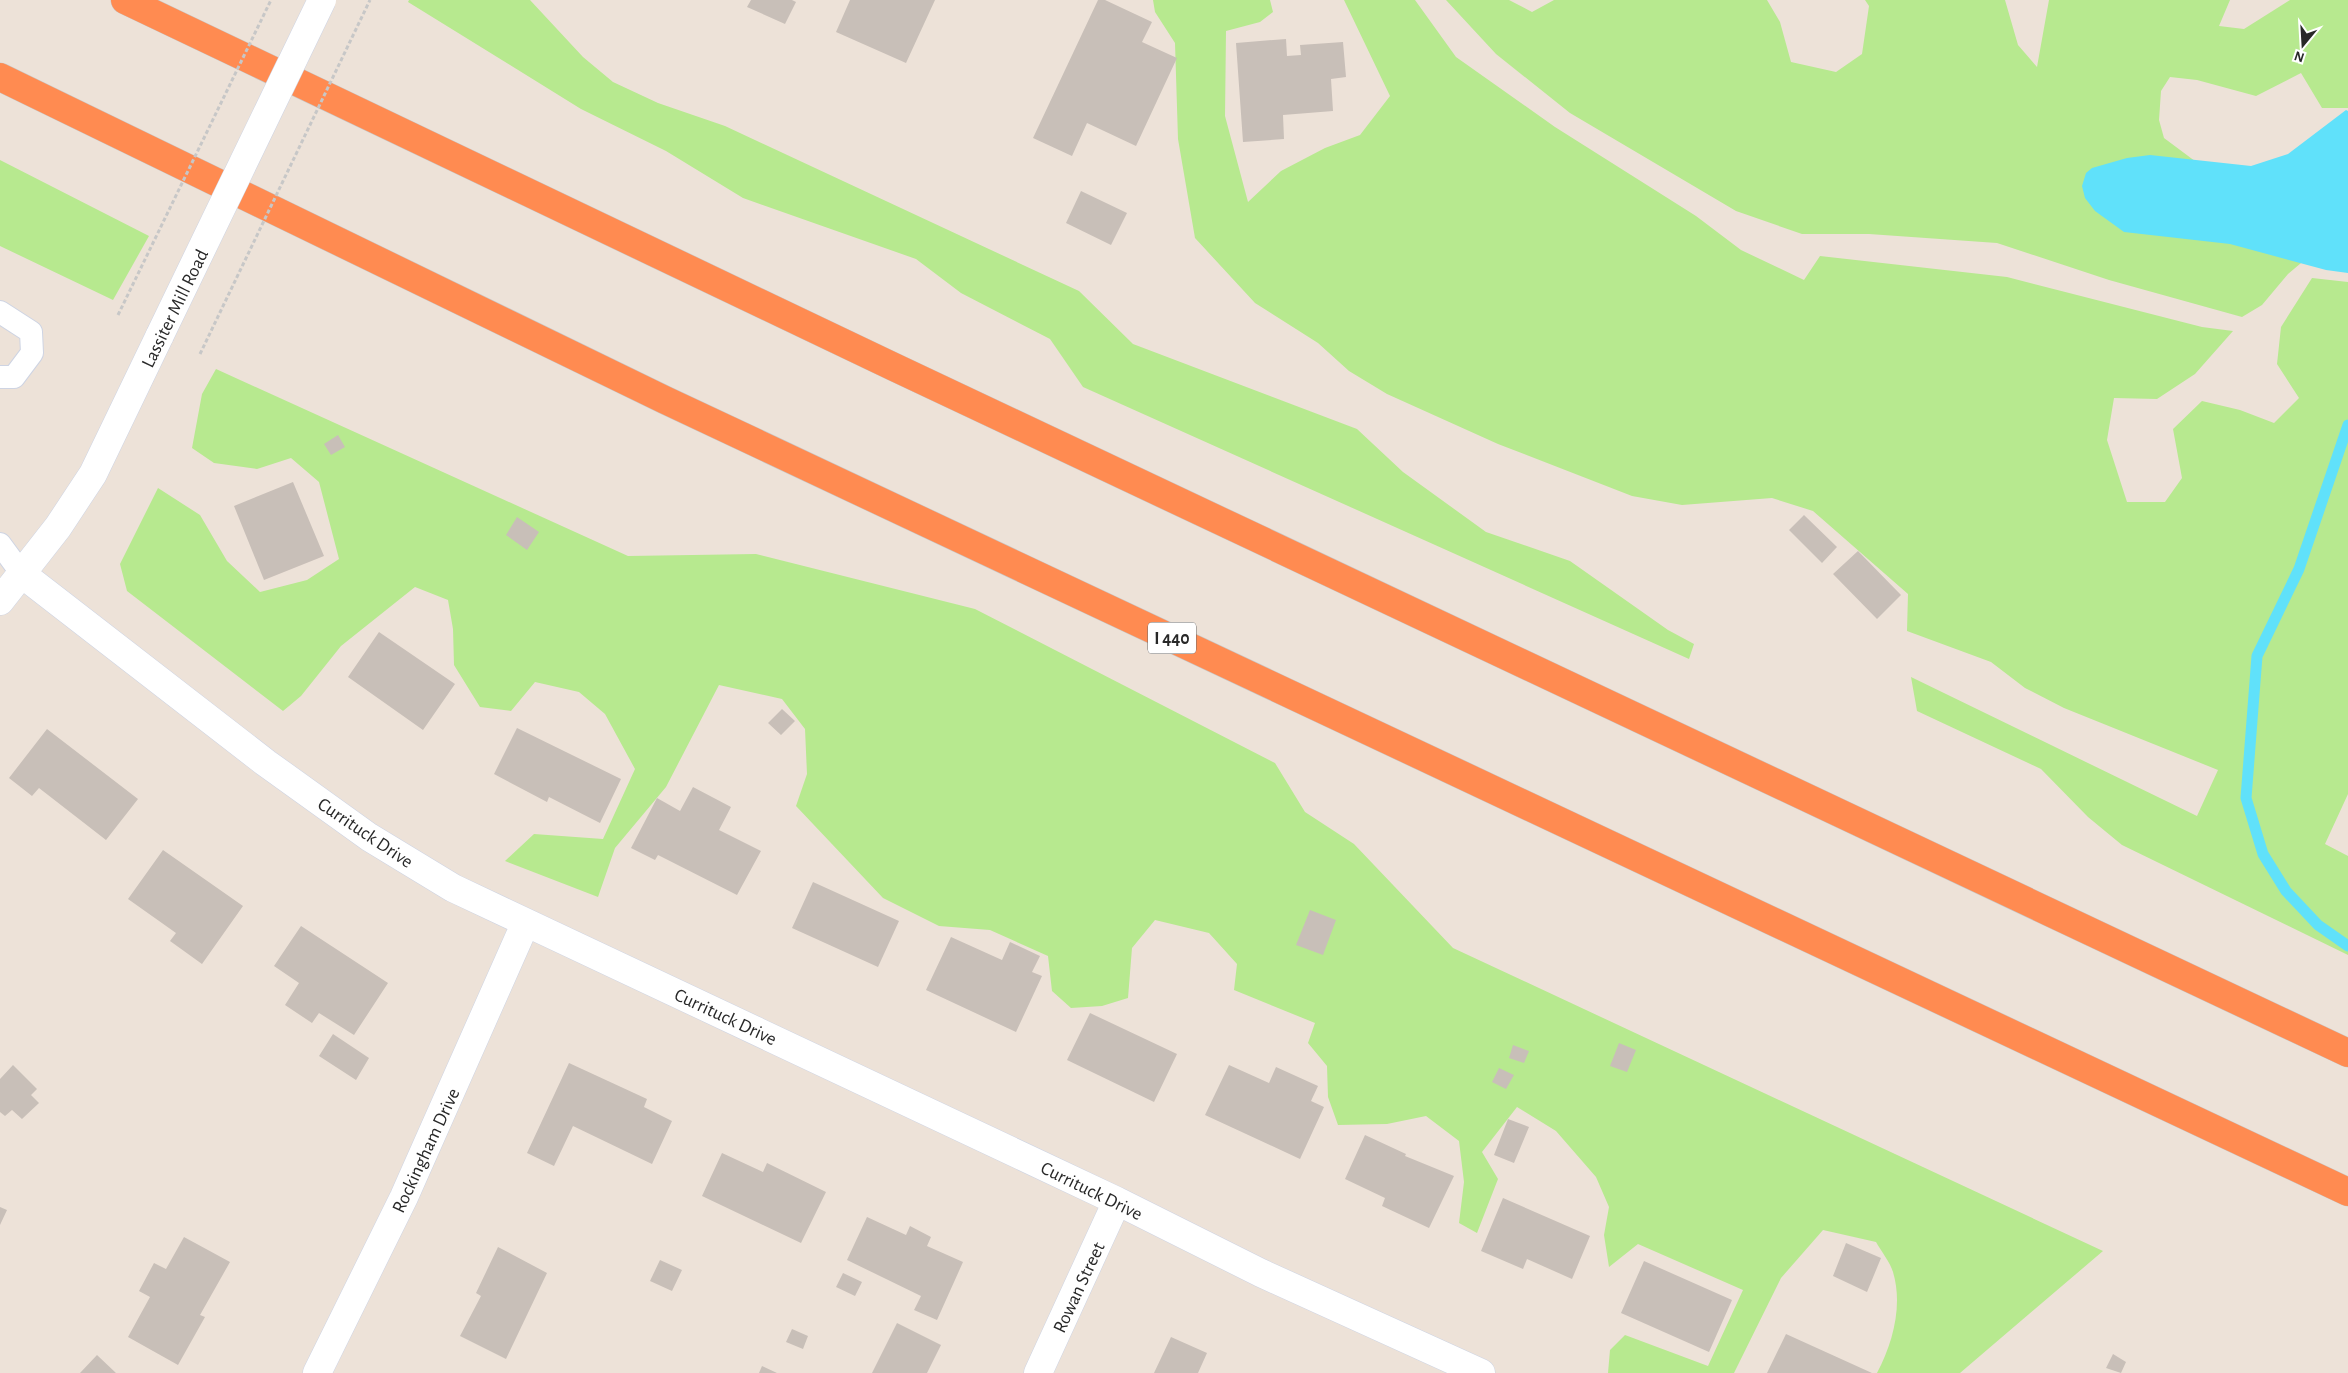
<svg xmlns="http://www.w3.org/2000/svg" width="2348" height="1373" viewBox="0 0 2348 1373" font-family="'Alegreya Sans',sans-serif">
	<rect width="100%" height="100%" fill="#ede2d8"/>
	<path fill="#b7e98f" d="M 409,0 L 530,0 L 583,57 L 613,82 L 658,103 L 725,126 L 1079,291 L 1133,344 L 1357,429 L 1403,472 L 1486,532 L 1570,561 L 1668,630 L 1694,644 L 1689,659 L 1083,387 L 1050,339 L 961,293 L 916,259 L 743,198 L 666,151 L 581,109 L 408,2 Z
		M 1153,0 L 1270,0 L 1273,12 L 1260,22 L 1226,31 L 1225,116 L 1248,202 L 1281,171 L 1325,148 L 1360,135 L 1390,96 L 1344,0 L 1415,0 L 1456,57 L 1555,127 L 1696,216 L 1741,250 L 1804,280 L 1820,256 L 2007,277 L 2202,327 L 2233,331 L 2195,374 L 2157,399 L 2114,398 L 2107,440 L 2127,502 L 2165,502 L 2182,478 L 2173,429 L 2202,401 L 2240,410 L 2274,423 L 2299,398 L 2277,364 L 2281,327 L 2312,278 L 2348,282 L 2348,794 L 2325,844 L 2348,856 L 2348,955 L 2122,845 L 2088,817 L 2041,769 L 1917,711 L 1911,677 L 2197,816 L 2218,770 L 2064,708 L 2025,688 L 1991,662 L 1907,631 L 1908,594 L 1813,511 L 1772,498 L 1682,505 L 1632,496 L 1498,444 L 1387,394 L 1349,371 L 1318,343 L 1255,303 L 1195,238 L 1178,139 L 1175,43 L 1155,12 Z
		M 1446,0 L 1509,0 L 1532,12 L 1554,0 L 1767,0 L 1780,22 L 1791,62 L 1836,72 L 1862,54 L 1869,6 L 1865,0 L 2005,0 L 2018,45 L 2037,67 L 2049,0 L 2230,0 L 2219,26 L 2244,29 L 2290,0 L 2348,0 L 2348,108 L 2322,108 L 2301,73 L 2256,96 L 2197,80 L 2170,77 L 2161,91 L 2159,120 L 2164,138 L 2219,179 L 2307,258 L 2288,274 L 2262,305 L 2242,317 L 2109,280 L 1997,243 L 1869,234 L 1802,234 L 1736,211 L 1570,113 L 1496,54 Z
		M 0,160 L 149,236 L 113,300 L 0,246 Z
		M 216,369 L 628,556 L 756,554 L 975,609 L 1275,763 L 1305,812 L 1354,844 L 1453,948 L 2103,1251 L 1960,1373 L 1877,1373 C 1893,1343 1903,1305 1893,1272 C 1890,1262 1881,1251 1876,1242 L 1823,1230 L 1781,1278 L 1734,1373 L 1608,1373 L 1610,1350 L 1625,1335 L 1708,1366 L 1743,1290 L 1638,1244 L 1609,1267 L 1604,1235 L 1609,1207 L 1596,1177 L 1556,1131 L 1517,1107 L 1482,1152 L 1498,1179 L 1477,1233 L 1459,1223 L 1464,1182 L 1459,1141 L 1426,1116 L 1387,1124 L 1338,1125 L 1328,1097 L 1327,1066 L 1308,1043 L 1315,1023 L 1234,990 L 1237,964 L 1209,933 L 1155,920 L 1132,948 L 1128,998 L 1102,1006 L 1071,1008 L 1052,991 L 1048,956 L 990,930 L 939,926 L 883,898 L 796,806 L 807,774 L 805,729 L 782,699 L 719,685 L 666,787 L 615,848 L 598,897 L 505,861 L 534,834 L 603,839 L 635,769 L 605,714 L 579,692 L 535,682 L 511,711 L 480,707 L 454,665 L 453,629 L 448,600 L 415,587 L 341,646 L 301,696 L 283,711 L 127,591 L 120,564 L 158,488 L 200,515 L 227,561 L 260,592 L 307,580 L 339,559 L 319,482 L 291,458 L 257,469 L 214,463 L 192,448 L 202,394 Z"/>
	<path fill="#60e1fa" d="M 2346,110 L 2348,111 L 2348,273 L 2326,270 L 2230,244 L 2124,232 L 2095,211 L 2085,198 L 2082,186 L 2086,173 L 2092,168 L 2127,158 L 2150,155 L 2251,166 L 2288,154 Z"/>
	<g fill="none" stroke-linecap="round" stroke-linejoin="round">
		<path stroke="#60e1fa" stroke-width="11" d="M 2348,425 L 2299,569 L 2257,656 L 2246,798 L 2263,854 L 2286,891 L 2318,925 L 2348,946"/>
	</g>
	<path fill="#c8bfb8" d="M 751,0 L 792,0 L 796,2 L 785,24 L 747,7 Z
		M 850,0 L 935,0 L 906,63 L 836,32 Z
		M 1098,0 L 1105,0 L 1152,22 L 1142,42 L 1177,58 L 1136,146 L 1087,123 L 1072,156 L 1033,138 Z
		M 1286,39 L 1287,56 L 1301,55 L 1300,45 L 1343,42 L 1346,77 L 1331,79 L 1333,111 L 1283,115 L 1284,139 L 1243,142 L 1236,43 Z
		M 1081,191 L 1127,213 L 1111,245 L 1066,223 Z
		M 338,435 L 345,447 L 331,455 L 324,444 Z
		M 293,482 L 324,556 L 264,580 L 234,506 Z
		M 1804,515 L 1837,547 L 1822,563 L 1789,530 Z
		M 517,517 L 539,532 L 527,550 L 506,535 Z
		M 1858,551 L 1901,595 L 1877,619 L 1833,574 Z
		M 379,632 L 455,684 L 423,730 L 348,677 Z
		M 782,709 L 795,721 L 781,735 L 768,723 Z
		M 517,728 L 621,779 L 600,823 L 549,797 L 547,802 L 494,774 Z
		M 47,729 L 138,799 L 106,840 L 39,788 L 32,796 L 9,778 Z
		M 693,787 L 731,807 L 719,830 L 761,851 L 737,895 L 658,855 L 655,860 L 631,848 L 657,798 L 680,811 Z
		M 163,850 L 243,906 L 202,964 L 170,941 L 176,933 L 128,899 Z
		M 813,882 L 899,921 L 878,967 L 792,928 Z
		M 1310,910 L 1336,920 L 1323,955 L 1296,945 Z
		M 301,926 L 388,983 L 354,1035 L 319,1013 L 312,1023 L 285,1005 L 299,983 L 274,966 Z
		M 951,937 L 1002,960 L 1010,942 L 1040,956 L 1032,972 L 1042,976 L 1016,1032 L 926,990 Z
		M 1090,1013 L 1177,1054 L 1154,1102 L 1067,1060 Z
		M 333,1034 L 369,1058 L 356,1080 L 319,1056 Z
		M 1619,1043 L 1636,1050 L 1627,1072 L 1610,1066 Z
		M 1513,1045 L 1529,1051 L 1524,1063 L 1509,1058 Z
		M 569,1063 L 647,1099 L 644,1107 L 672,1121 L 652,1164 L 573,1126 L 554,1166 L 527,1153 Z
		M 13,1065 L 37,1089 L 31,1095 L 39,1103 L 22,1119 L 12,1110 L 5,1116 L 0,1112 L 0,1079 Z
		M 1229,1065 L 1269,1083 L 1276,1067 L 1318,1086 L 1311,1101 L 1324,1107 L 1300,1159 L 1205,1115 Z
		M 1499,1068 L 1514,1075 L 1506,1089 L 1492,1082 Z
		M 1508,1119 L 1529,1127 L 1514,1163 L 1494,1155 Z
		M 1365,1135 L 1406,1154 L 1405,1156 L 1454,1176 L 1429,1228 L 1382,1206 L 1385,1198 L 1345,1179 Z
		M 722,1153 L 763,1172 L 767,1163 L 826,1192 L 801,1243 L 702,1196 Z
		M 1503,1198 L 1590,1236 L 1572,1279 L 1527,1259 L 1523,1269 L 1481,1251 Z
		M 0,1207 L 7,1210 L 0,1225 Z
		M 867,1217 L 906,1235 L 910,1226 L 931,1237 L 927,1246 L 963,1262 L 937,1320 L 914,1310 L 921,1296 L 847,1260 Z
		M 184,1237 L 230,1262 L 200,1315 L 205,1317 L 178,1365 L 128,1337 L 150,1297 L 139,1291 L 154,1263 L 166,1269 Z
		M 1846,1243 L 1881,1258 L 1867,1292 L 1833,1276 Z
		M 498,1247 L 547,1273 L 506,1359 L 460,1336 L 481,1296 L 476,1293 Z
		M 660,1260 L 682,1270 L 672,1291 L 650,1281 Z
		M 1644,1261 L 1732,1300 L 1709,1352 L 1621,1313 Z
		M 843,1273 L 862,1282 L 855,1296 L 836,1287 Z
		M 897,1323 L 941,1345 L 927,1373 L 872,1373 Z
		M 792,1329 L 808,1336 L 803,1349 L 786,1342 Z
		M 1786,1334 L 1872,1373 L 1767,1373 Z
		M 1171,1337 L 1207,1353 L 1198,1373 L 1154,1373 Z
		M 2113,1354 L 2126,1362 L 2121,1373 L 2106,1368 Z
		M 97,1355 L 116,1373 L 80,1373 Z
		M 762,1366 L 777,1373 L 759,1373 Z"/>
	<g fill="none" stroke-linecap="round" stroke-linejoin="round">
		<defs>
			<path id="service" d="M 0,312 L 31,332 L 32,353 L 14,377 L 0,377
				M 0,544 L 22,574"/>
			<path id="minor" d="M 22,574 L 266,763 L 369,837 L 453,888 L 1117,1201 L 1261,1273 L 1481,1373
				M 317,1373 L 404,1197 L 525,924
				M 1038,1373 L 1117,1201"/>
			<path id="secondary" d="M 0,601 L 58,527 L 93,474 L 160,335"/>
			<path id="motorway" d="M 125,0 L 894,367 L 2348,1053
				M 0,77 L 665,400 L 2348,1192"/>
		</defs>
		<use href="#service" stroke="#ced4e3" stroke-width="24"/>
		<use href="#minor" stroke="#ced4e3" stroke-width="29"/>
		<use href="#secondary" stroke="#ced4e3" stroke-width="29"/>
		<use href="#motorway" stroke="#c7c7c7" stroke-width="29"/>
		<use href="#service" stroke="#fff" stroke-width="22"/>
		<use href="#minor" stroke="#fff" stroke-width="28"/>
		<use href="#secondary" stroke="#fff" stroke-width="28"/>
		<use href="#motorway" stroke="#ff8b51" stroke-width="28"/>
		<defs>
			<path id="secondary-bridge" d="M 160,335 L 322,0"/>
		</defs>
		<use href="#secondary-bridge" stroke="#ced4e3" stroke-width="29" stroke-linecap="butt"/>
		<path stroke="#c7c7c7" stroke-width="3" stroke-dasharray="4 2.5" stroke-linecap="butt" d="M 118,315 L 271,0
			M 200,354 L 370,0"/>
		<use href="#secondary-bridge" stroke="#fff" stroke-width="28"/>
	</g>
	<g text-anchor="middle" stroke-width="4.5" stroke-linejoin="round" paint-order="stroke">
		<rect fill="#fff" stroke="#686868" stroke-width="1" x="1148" y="622.5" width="48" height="31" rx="4"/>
		<g font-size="18" font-weight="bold" fill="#282828">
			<text x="1172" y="644">I 440</text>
		</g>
		<g font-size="19" fill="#282828" stroke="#fff">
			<text transform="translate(174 308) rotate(-64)" y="7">Lassiter Mill Road</text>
			<text transform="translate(366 832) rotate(34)" y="7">Currituck Drive</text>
			<text transform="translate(726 1016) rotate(25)" y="7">Currituck Drive</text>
			<text transform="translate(425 1150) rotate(-65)" y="7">Rockingham Drive</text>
			<text transform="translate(1092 1190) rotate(26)" y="7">Currituck Drive</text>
			<text transform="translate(1078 1287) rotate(-65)" y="7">Rowan Street</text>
		</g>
	</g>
	<g transform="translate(2303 45) rotate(198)" stroke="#ffffff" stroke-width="4" paint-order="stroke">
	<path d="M0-4L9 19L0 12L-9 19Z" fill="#282828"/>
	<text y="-8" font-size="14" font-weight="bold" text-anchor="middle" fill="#282828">N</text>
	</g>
</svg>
